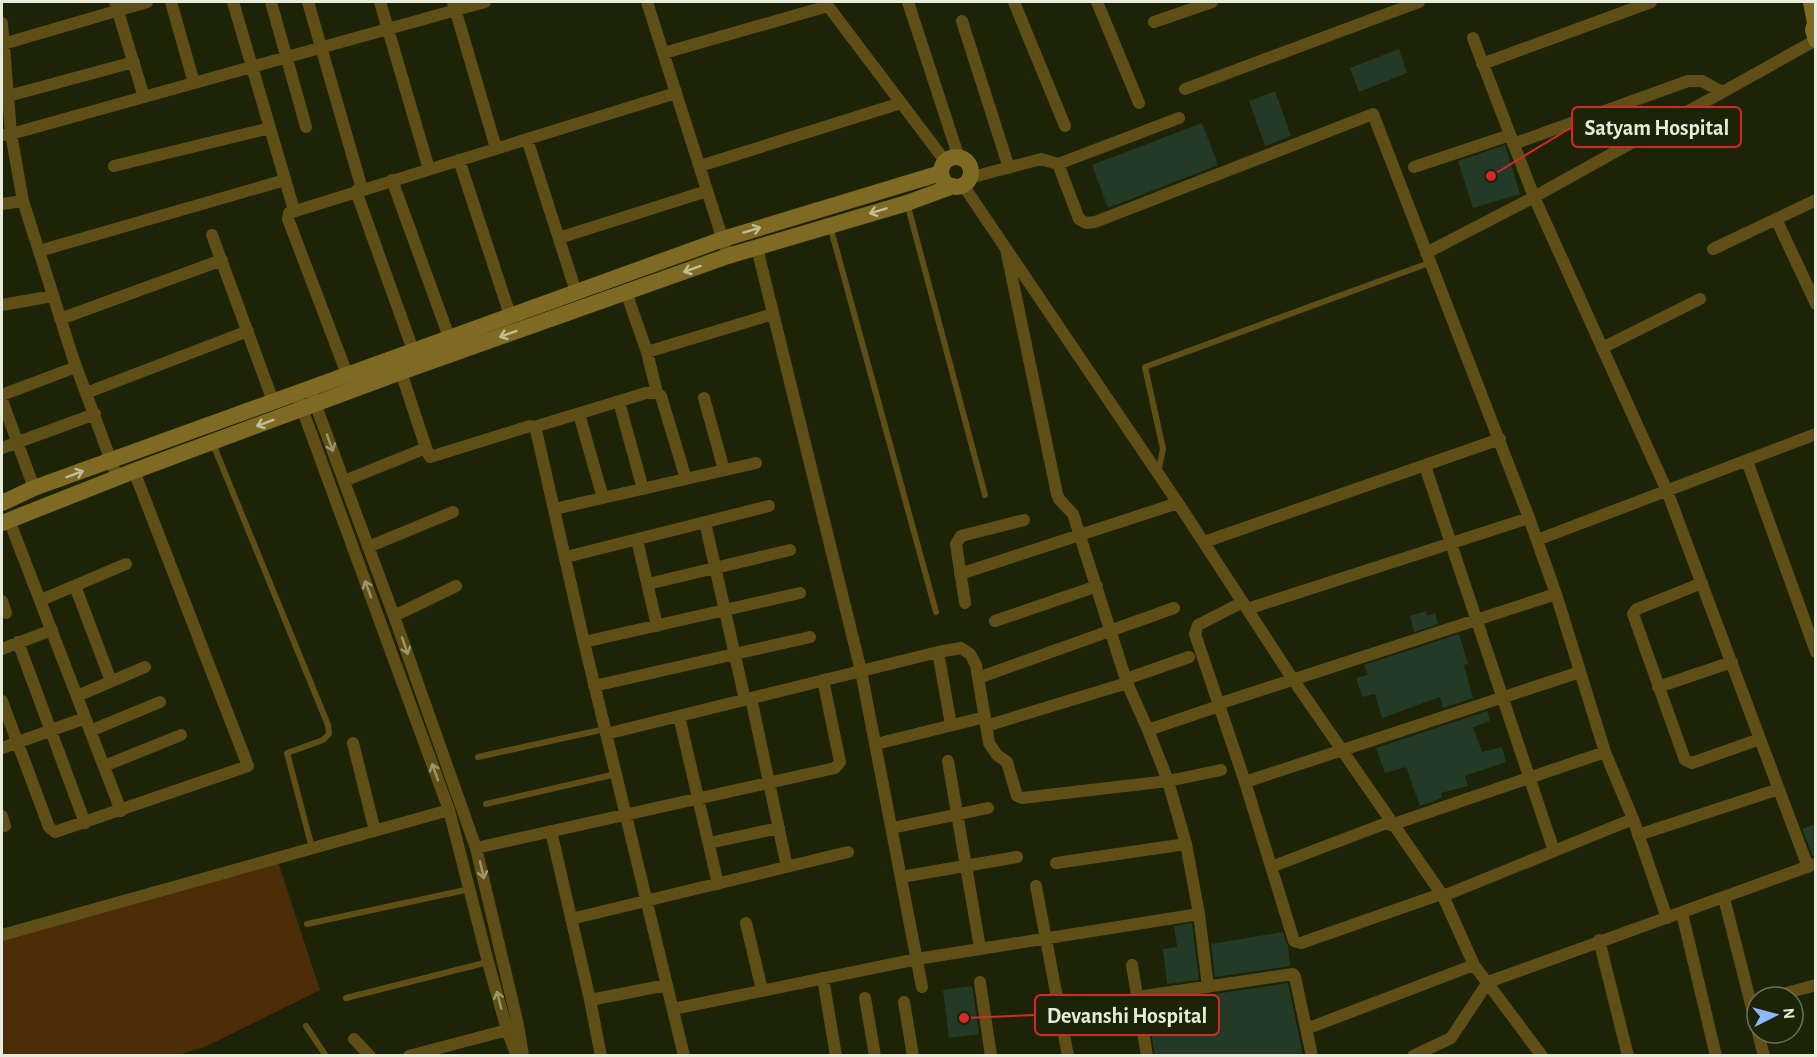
<svg xmlns="http://www.w3.org/2000/svg" width="1817" height="1057" viewBox="0 0 1817 1057" font-family="'Alegreya Sans',sans-serif">
	<rect width="100%" height="100%" fill="#1c2307"/>
	<path fill="#4d2d07" d="M 278,862 L 320,990 L 205,1047 L 178,1055 L 2,1056 L 2,940 Z"/>
	<path fill="#233b26" d="M 1399,49 L 1407,73 L 1359,92 L 1350,68 Z
		M 1275,91 L 1291,136 L 1265,146 L 1249,101 Z
		M 1202,123 L 1218,165 L 1108,208 L 1092,165 Z
		M 1505,145 L 1520,194 L 1473,208 L 1458,161 Z
		M 1426,611 L 1427,616 L 1435,613 L 1438,624 L 1414,632 L 1410,616 Z
		M 1459,634 L 1468,664 L 1464,665 L 1473,698 L 1443,708 L 1440,697 L 1382,718 L 1375,694 L 1362,697 L 1356,678 L 1368,675 L 1364,665 Z
		M 1487,711 L 1490,721 L 1473,727 L 1482,752 L 1502,747 L 1506,762 L 1465,776 L 1468,786 L 1441,793 L 1442,798 L 1420,806 L 1406,767 L 1385,773 L 1376,748 Z
		M 1815,824 L 1815,856 L 1813,856 L 1802,829 Z
		M 1192,923 L 1199,980 L 1167,984 L 1163,949 L 1177,947 L 1174,926 Z
		M 1283,932 L 1288,946 L 1290,966 L 1215,977 L 1211,944 Z
		M 1288,983 L 1303,1056 L 1155,1056 L 1147,1004 Z
		M 972,986 L 979,1034 L 949,1038 L 943,990 Z"/>
	<g fill="none" stroke-linecap="round" stroke-linejoin="round">
		<path stroke="#5f4f16" stroke-width="6" d="M 907,203 L 985,495
			M 830,226 L 936,612
			M 213,444 L 328,725 L 329,734 L 323,740 L 287,753 L 312,848
			M 1158,473 L 1163,449 L 1145,367 L 1429,263
			M 478,757 L 605,729
			M 486,804 L 616,774
			M 307,924 L 470,889
			M 346,998 L 488,962
			M 306,1026 L 326,1056"/>
		<path stroke="#5f4f16" stroke-width="12" d="M 115,2 L 144,97
			M 171,2 L 194,83
			M 233,2 L 294,210
			M 271,2 L 306,127
			M 308,2 L 362,189
			M 380,2 L 429,169
			M 453,2 L 496,148
			M 647,2 L 728,256
			M 908,2 L 959,158
			M 1014,2 L 1065,126
			M 1097,2 L 1139,103
			M 962,21 L 1009,168
			M 1154,22 L 1212,2
			M 2,23 L 11,134 L 23,201 L 73,358 L 117,477
			M 1473,38 L 1534,197 L 1667,491 L 1808,867
			M 3,44 L 147,2
			M 664,53 L 828,6 L 945,161
			M 1482,64 L 1651,2
			M 1185,89 L 1419,2
			M 8,96 L 134,62
			M 2,135 L 11,134 L 485,2
			M 527,139 L 576,292
			M 1513,144 L 1688,81 L 1702,81 L 1722,92
			M 459,160 L 510,315
			M 1058,164 L 1179,118
			M 114,166 L 270,128
			M 700,166 L 901,103
			M 1414,167 L 1510,135
			M 969,178 L 1041,159 L 1058,164 L 1079,219 L 1086,223 L 1095,222 L 1373,114 L 1529,518 L 1556,594 L 1605,752 L 1633,819 L 1667,918
			M 392,180 L 449,337
			M 963,185 L 1178,503 L 1292,678 L 1443,896 L 1474,965 L 1542,1056
			M 356,191 L 413,350
			M 2,204 L 23,201
			M 1776,219 L 1816,304
			M 212,235 L 273,401
			M 559,238 L 707,191
			M 757,248 L 861,671 L 922,987
			M 1713,249 L 1816,200
			M 39,251 L 285,180
			M 1426,253 L 1534,197 L 1816,40
			M 626,292 L 647,352 L 657,393
			M 2,305 L 53,296
			M 60,319 L 222,260
			M 1602,348 L 1700,299
			M 647,352 L 773,314
			M 399,366 L 426,448 L 430,457 L 530,426 L 534,427 L 536,430 L 584,642 L 684,1056
			M 347,374 L 288,219 L 289,213 L 676,93
			M 86,393 L 248,331
			M 2,395 L 76,367
			M 313,398 L 394,616 L 476,848 L 518,1025 L 523,1056
			M 704,398 L 724,470
			M 2,400 L 34,488
			M 619,402 L 643,489
			M 300,403 L 449,810 L 488,962 L 507,1030 L 517,1056
			M 579,414 L 603,498
			M 534,427 L 646,393 L 657,393 L 661,396 L 686,479
			M 2,448 L 95,414
			M 1747,461 L 1816,652
			M 1425,466 L 1554,851
			M 344,481 L 426,448
			M 554,509 L 756,463
			M 9,520 L 121,811
			M 705,522 L 745,700
			M 637,540 L 657,626
			M 1537,540 L 1816,434
			M 1204,542 L 1500,439
			M 368,547 L 453,512
			M 566,557 L 769,506
			M 960,574 L 1178,503
			M 1702,583 L 1637,609 L 1633,614 L 1685,760 L 1692,763 L 1760,739
			M 648,584 L 790,550
			M 75,586 L 111,681
			M 41,600 L 126,564
			M 2,601 L 6,613
			M 1243,602 L 1198,625 L 1195,634 L 1245,782 L 1294,941 L 1301,943 L 1441,894
			M 965,603 L 956,544 L 961,536 L 1024,520
			M 1247,609 L 1529,518
			M 394,616 L 456,586
			M 995,621 L 1097,586
			M 18,642 L 85,823
			M 584,642 L 800,593
			M 2,649 L 52,630
			M 938,652 L 951,725
			M 978,678 L 1174,608
			M 1126,679 L 1189,657
			M 594,686 L 810,637
			M 1658,687 L 1732,662
			M 77,696 L 145,667
			M 751,698 L 787,867
			M 2,701 L 49,827 L 55,832 L 248,766 L 134,471
			M 1218,704 L 1556,594
			M 679,716 L 718,884
			M 986,726 L 1127,683
			M 1148,730 L 1219,706
			M 90,731 L 160,702
			M 606,734 L 938,652 L 961,648 L 970,654 L 976,665 L 989,743 L 997,755 L 1007,762 L 1017,796 L 1022,798 L 1168,781 L 1221,770
			M 353,743 L 375,831
			M 876,744 L 985,717
			M 2,748 L 85,718
			M 948,761 L 980,948
			M 104,766 L 181,735
			M 1245,782 L 1580,672
			M 2,816 L 5,826
			M 1391,825 L 1605,752
			M 892,828 L 988,808
			M 551,831 L 590,1000 L 601,1056
			M 1638,835 L 1779,789
			M 709,843 L 779,828
			M 476,848 L 835,768 L 840,762 L 823,680
			M 1056,863 L 1186,844
			M 1271,867 L 1389,822
			M 901,877 L 1017,857
			M 1036,886 L 1068,1056
			M 1443,896 L 1633,819
			M 1724,898 L 1757,1028
			M 1682,913 L 1716,1056
			M 1199,914 L 1208,987
			M 571,919 L 848,852
			M 746,923 L 762,990
			M 2,935 L 449,810
			M 1599,940 L 1628,1056
			M 1132,965 L 1147,1056
			M 823,978 L 836,1056
			M 980,982 L 991,1056
			M 1137,997 L 1293,974 L 1295,977 L 1312,1056
			M 1771,997 L 1816,985
			M 865,998 L 875,1056
			M 590,1000 L 667,985
			M 904,1002 L 913,1056
			M 673,1009 L 917,959 L 1199,914 L 1186,844 L 1168,781 L 1148,730 L 1127,683 L 1073,514 L 1059,499 L 1057,494 L 1006,249
			M 1306,1029 L 1474,965
			M 1758,1033 L 1764,1056
			M 354,1039 L 370,1056
			M 409,1056 L 507,1030
			M 1413,1056 L 1451,1038 L 1488,982 L 1815,864"/>
		<path stroke="#7e6a22" stroke-width="16" d="M 1811,2 L 1815,23
			M 1816,21 L 1813,30 L 1816,40
			M941 172a15 15 0 1 1 30 0a15 15 0 1 1-30 0Z
			M 2,503 L 34,488 L 723,239 L 941,173
			M 2,523 L 134,471 L 401,372 L 728,256 L 907,203 L 953,186"/>
	</g>
	<defs><path id="oneway-shaft" d="M-6 0H5M1.5-3L5.5 0L1.5 3" fill="none" stroke-width="1.6" stroke-linecap="round" stroke-linejoin="round" transform="scale(1.5)"/></defs>
	<g stroke="#c2be9a">
		<use href="#oneway-shaft" transform="translate(878 211) rotate(163)"/>
		<use href="#oneway-shaft" transform="translate(752 230) rotate(-17)"/>
		<use href="#oneway-shaft" transform="translate(692 269) rotate(160)"/>
		<use href="#oneway-shaft" transform="translate(508 334) rotate(160)"/>
		<use href="#oneway-shaft" transform="translate(265 423) rotate(160)"/>
		<use href="#oneway-shaft" transform="translate(75 474) rotate(-20)"/>
	</g>
	<g stroke="#9c956e">
		<use href="#oneway-shaft" transform="translate(330 443) rotate(70)"/>
		<use href="#oneway-shaft" transform="translate(368 589) rotate(-110)"/>
		<use href="#oneway-shaft" transform="translate(405 646) rotate(71)"/>
		<use href="#oneway-shaft" transform="translate(435 772) rotate(-110)"/>
		<use href="#oneway-shaft" transform="translate(482 870) rotate(77)"/>
		<use href="#oneway-shaft" transform="translate(499 1000) rotate(-105)"/>
	</g>
	<path fill="none" stroke="#d62828" stroke-width="2" d="M1491 176L1572 127M964 1018L1035 1015"/>
	<g fill="#d62828" stroke="#1c2307" stroke-width="2">
		<circle cx="1491" cy="176" r="6"/>
		<circle cx="964" cy="1018" r="6"/>
	</g>
	<g fill="#1c2307" stroke="#d62828" stroke-width="2">
		<rect x="1572" y="107" width="169" height="40" rx="6"/>
		<rect x="1035" y="995" width="184" height="40" rx="6"/>
	</g>
	<g font-size="22" text-anchor="middle" font-weight="bold" fill="#e6ebda">
		<text x="1657" y="135">Satyam Hospital</text>
		<text x="1127" y="1023">Devanshi Hospital</text>
	</g>
	<rect width="1817" height="1057" fill="none" stroke="#e6ebda" stroke-width="6"/>
	<g transform="translate(1775 1015) rotate(84)"><circle r="28" fill="#1c2307" stroke="#6d735b" stroke-width="1.5"/>
	<path d="M0-4.5L10 22L0 15L-10 22Z" fill="#8cb9fc"/>
	<text y="-9" font-size="16" font-weight="bold" text-anchor="middle" fill="#e6ebda">N</text>
	</g>
</svg>
